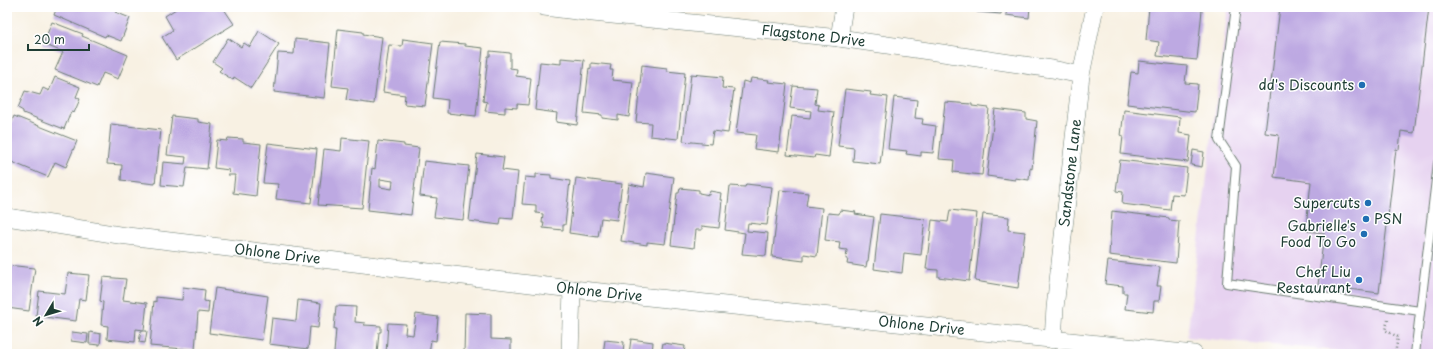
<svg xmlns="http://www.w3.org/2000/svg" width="1445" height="361" viewBox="0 0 1445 361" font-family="'Playpen Sans',sans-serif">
	<rect width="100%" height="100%" fill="#fff"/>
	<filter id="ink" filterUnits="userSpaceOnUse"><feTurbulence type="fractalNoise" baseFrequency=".025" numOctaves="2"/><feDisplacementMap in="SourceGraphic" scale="8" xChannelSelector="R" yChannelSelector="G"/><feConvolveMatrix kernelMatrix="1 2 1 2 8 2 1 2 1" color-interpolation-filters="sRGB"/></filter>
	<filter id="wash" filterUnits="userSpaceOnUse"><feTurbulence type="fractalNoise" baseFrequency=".012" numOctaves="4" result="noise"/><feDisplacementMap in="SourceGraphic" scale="16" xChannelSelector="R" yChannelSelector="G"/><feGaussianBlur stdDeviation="0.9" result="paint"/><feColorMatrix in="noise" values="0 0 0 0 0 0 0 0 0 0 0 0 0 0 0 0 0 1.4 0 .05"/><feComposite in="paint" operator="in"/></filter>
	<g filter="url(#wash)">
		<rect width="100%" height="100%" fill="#f8f1e3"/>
		<path fill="#e6d2f0" d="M 1228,7 L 1438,7 L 1438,354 L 1370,354 L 1187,337 Z"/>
		<g id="blocks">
			<path fill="#bda9e2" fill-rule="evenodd" d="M 57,7 L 117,7 L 115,12 L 130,18 L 121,41 L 106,35 L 105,37 L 54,15 Z
				M 179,7 L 226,7 L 224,9 L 234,24 L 176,60 L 162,37 L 173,30 L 165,16 Z
				M 978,7 L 1002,7 L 1001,14 L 977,12 Z
				M 1007,7 L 1030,7 L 1029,18 L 1006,15 Z
				M 1149,7 L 1171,7 L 1202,10 L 1197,60 L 1157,56 L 1159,42 L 1146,40 Z
				M 1280,7 L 1429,7 L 1414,133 L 1401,131 L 1399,150 L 1396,149 L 1379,293 L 1318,285 L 1324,233 L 1307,231 L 1308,227 L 1306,227 L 1311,182 L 1274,177 L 1279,135 L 1265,133 Z
				M 52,22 L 83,34 L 82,36 L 128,55 L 118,79 L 103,73 L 97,87 L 55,70 L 63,52 L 43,44 Z
				M 338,29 L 363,32 L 363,34 L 382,37 L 374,104 L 346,100 L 348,88 L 332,86 Z
				M 259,31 L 279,44 L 251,88 L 234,77 L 233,80 L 219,71 L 222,68 L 213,62 L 228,38 L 241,47 L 244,43 L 250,47 Z
				M 295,39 L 330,43 L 324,98 L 274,92 L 278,53 L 294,54 Z
				M 403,39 L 433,43 L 425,106 L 404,104 L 405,95 L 383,92 L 389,45 L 402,46 Z
				M 440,42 L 465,44 L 465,46 L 483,48 L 476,116 L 447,113 L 448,100 L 433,98 Z
				M 490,51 L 510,53 L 510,68 L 517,69 L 516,76 L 531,78 L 528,105 L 517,104 L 517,108 L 505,107 L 505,113 L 485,111 L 487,102 L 483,101 L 488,56 L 490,56 Z
				M 561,58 L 584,60 L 577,125 L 556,122 L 557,113 L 535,110 L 540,62 L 561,64 Z
				M 1139,61 L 1187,66 L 1185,83 L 1198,84 L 1195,112 L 1127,104 L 1131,72 L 1138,73 Z
				M 591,63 L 611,65 L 610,70 L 613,70 L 612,80 L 633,82 L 629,117 L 618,115 L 618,120 L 602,118 L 602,115 L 584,113 L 589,68 L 591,69 Z
				M 642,65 L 667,68 L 667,71 L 685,73 L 678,139 L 650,136 L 651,123 L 636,122 Z
				M 691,74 L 723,77 L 722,88 L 734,89 L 728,133 L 713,131 L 711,144 L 683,141 Z
				M 55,77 L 80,87 L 76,97 L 80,99 L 74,113 L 71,112 L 64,129 L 23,113 L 23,111 L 18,108 L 25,91 L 40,95 L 43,88 L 49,91 Z
				M 751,78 L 769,80 L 768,82 L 787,84 L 779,152 L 754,149 L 756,135 L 736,133 L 743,81 L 750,83 Z
				M 793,86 L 817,88 L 815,104 L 819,105 L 818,110 L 834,112 L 829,157 L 815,155 L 814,158 L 787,155 L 792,116 L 810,118 L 811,111 L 790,108 Z
				M 845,89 L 871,92 L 870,95 L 888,97 L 880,164 L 853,161 L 854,148 L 838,146 Z
				M 894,97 L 917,100 L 915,118 L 923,119 L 922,124 L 936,126 L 933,153 L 921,152 L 921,156 L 906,154 L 907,151 L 888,149 Z
				M 945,102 L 972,104 L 972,106 L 989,108 L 982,175 L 953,172 L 954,160 L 939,159 Z
				M 995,109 L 1026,113 L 1026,119 L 1037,121 L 1032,169 L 1030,168 L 1029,180 L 1015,178 L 1015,180 L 987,176 Z
				M 1124,110 L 1180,117 L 1179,133 L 1191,135 L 1188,162 L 1121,154 L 1123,136 L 1121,136 Z
				M 14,116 L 77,141 L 66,167 L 55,162 L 48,177 L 7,160 L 7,133 Z
				M 172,116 L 198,119 L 198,122 L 212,124 L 207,169 L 187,167 L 184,187 L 161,185 L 163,162 L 185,164 L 186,157 L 167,155 Z
				M 111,124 L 161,130 L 155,184 L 121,180 L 122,165 L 107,164 Z
				M 228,138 L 243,139 L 243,142 L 261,144 L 256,196 L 233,193 L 235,175 L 228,175 L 229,170 L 214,168 L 217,140 L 227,141 Z
				M 342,138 L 369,141 L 362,208 L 318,205 L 324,149 L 341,151 Z
				M 378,141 L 404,144 L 404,146 L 419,148 L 411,215 L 368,210 L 372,168 L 375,169 ZM 380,179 L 393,181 L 392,189 L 380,187 Z
				M 268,143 L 317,149 L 311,203 L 276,199 L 278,184 L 263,183 Z
				M 1193,150 L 1204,152 L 1202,167 L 1191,165 Z
				M 477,154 L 504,157 L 502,170 L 518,172 L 513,219 L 501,218 L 500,225 L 469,221 Z
				M 1120,160 L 1187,168 L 1184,195 L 1172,194 L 1170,210 L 1122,204 L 1123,192 L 1116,191 Z
				M 424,161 L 469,166 L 463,220 L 434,217 L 437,198 L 420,196 Z
				M 646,173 L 674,177 L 665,244 L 647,242 L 647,245 L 621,241 L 629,184 L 644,187 Z
				M 536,174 L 551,175 L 551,178 L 570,181 L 565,225 L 563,225 L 563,230 L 543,228 L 544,223 L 542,223 L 543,214 L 536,213 L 536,205 L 522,204 L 525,177 L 536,178 Z
				M 576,178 L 622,184 L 617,220 L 601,218 L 598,237 L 569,233 Z
				M 746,184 L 772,187 L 767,225 L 748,223 L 747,231 L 768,233 L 766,256 L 742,254 L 745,233 L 725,230 L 730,186 L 745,187 Z
				M 680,188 L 699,190 L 699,193 L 709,195 L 710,191 L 721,193 L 720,200 L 722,200 L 719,228 L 702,226 L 702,230 L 696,230 L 694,248 L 671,245 L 677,193 L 679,193 Z
				M 780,190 L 808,193 L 806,206 L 822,208 L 817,256 L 804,254 L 804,261 L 772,257 Z
				M 840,210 L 856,212 L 855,214 L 874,217 L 868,261 L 867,261 L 866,267 L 847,264 L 848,259 L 846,259 L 847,250 L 839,249 L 840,242 L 825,240 L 828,213 L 839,214 Z
				M 950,210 L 977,213 L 969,281 L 938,277 L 938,270 L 926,269 L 932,220 L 948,222 Z
				M 1112,211 L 1169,218 L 1169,220 L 1179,221 L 1176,263 L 1109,255 Z
				M 880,214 L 925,219 L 921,255 L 904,253 L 902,273 L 874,269 Z
				M 983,214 L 1009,217 L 1008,230 L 1025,232 L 1018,288 L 975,281 Z
				M 1108,261 L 1160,267 L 1157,286 L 1161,286 L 1159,301 L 1154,301 L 1153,312 L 1125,309 L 1127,293 L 1123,293 L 1123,286 L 1105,284 Z
				M 7,265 L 35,268 L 29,311 L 7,308 Z
				M 68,273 L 89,275 L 86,300 L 79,299 L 76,321 L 36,316 L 39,291 L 65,294 Z
				M 103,277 L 126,279 L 123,300 L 147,303 L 144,330 L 136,329 L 135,342 L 107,339 L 108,326 L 101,325 L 103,302 L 100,301 Z
				M 183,287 L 205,290 L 204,301 L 209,302 L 208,313 L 198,312 L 195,350 L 150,346 L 154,301 L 156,302 L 156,297 L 182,300 Z
				M 215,288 L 268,296 L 262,340 L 209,333 Z
				M 298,300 L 321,303 L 318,328 L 310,327 L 308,349 L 269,344 L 272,318 L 296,321 Z
				M 336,306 L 356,307 L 355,322 L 365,323 L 364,325 L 381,326 L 381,332 L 379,332 L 377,354 L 334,353 L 336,329 L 334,329 Z
				M 465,313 L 491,314 L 491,339 L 511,340 L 511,354 L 464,354 Z
				M 416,314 L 438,317 L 436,341 L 431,340 L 429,354 L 386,354 L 388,323 L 406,324 L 405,334 L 413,335 Z
				M 141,331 L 147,331 L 145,343 L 139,342 Z
				M 72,332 L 88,334 L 87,343 L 71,341 Z
				M 90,332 L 101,334 L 100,345 L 89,344 Z
				M 631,339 L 653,342 L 652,354 L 629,354 Z
				M 605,340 L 624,342 L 623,354 L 603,354 Z
				M 663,343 L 685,346 L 684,354 L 661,354 Z"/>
		</g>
	</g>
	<g filter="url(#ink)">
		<use href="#blocks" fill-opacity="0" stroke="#6b7c71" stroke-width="1"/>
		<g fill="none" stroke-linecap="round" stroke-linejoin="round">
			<defs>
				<path id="lane" d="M 1236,7 L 1219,140 L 1236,166 L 1227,283 L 1420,311
					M 1415,354 L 1438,163"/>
				<g id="street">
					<path id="s1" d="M 544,7 L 593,13 L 839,38 L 1052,69 L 1081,75"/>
					<path d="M 839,38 L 844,7"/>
					<path id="s2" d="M 7,217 L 119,235 L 572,289 L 1194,354"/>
					<path id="s3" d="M 1053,340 L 1055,308 L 1081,75 L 1095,7"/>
					<path d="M 570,354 L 572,289"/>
				</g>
			</defs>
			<use href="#lane" stroke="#6b7c71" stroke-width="10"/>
			<use href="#street" stroke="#6b7c71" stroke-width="18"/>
			<path stroke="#6b7c71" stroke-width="2.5" stroke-dasharray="1 3" stroke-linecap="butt" d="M 1388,320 L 1385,330 L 1398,337 L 1395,354"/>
			<use href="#lane" stroke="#fff" stroke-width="8"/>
			<use href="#street" stroke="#fff" stroke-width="17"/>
		</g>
	</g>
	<g fill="#1f6fb2" stroke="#fff" stroke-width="1.5">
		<circle cx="1362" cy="85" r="4"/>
		<circle cx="1368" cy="203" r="4"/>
		<circle cx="1366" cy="219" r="4"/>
		<circle cx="1364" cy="234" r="4"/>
		<circle cx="1359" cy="280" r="4"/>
	</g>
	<g text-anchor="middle" stroke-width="3" stroke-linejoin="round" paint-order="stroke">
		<g font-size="14" fill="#1f3d34" stroke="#fff">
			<text dy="5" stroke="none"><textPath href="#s1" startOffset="271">Flagstone Drive</textPath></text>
			<text dy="5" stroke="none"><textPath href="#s3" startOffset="168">Sandstone Lane</textPath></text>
			<text dy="5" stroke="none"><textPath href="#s2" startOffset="273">Ohlone Drive</textPath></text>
			<text dy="5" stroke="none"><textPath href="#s2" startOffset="597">Ohlone Drive</textPath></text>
			<text dy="5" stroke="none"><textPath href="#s2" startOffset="921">Ohlone Drive</textPath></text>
		</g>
		<g font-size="14" fill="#1f3d34" stroke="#fff" text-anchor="end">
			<text x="1354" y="90">dd's Discounts</text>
			<text x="1360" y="208">Supercuts</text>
			<text x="1374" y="224" text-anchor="start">PSN</text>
			<text x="1356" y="231">Gabrielle's<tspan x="1356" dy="16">Food To Go</tspan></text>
			<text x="1351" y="277">Chef Liu<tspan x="1351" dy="16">Restaurant</tspan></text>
		</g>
	</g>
	<rect width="1445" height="361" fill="none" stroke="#fff" stroke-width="24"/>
	<g transform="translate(46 315) rotate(232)" stroke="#ffffff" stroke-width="3" paint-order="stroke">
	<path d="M0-3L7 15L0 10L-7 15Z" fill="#1f3d34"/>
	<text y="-6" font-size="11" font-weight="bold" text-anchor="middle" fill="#1f3d34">N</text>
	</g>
	<path d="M28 44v6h61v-6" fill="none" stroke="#1f3d34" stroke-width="2"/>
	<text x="34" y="44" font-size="12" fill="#1f3d34" stroke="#ffffff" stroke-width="3" paint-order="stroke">20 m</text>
</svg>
